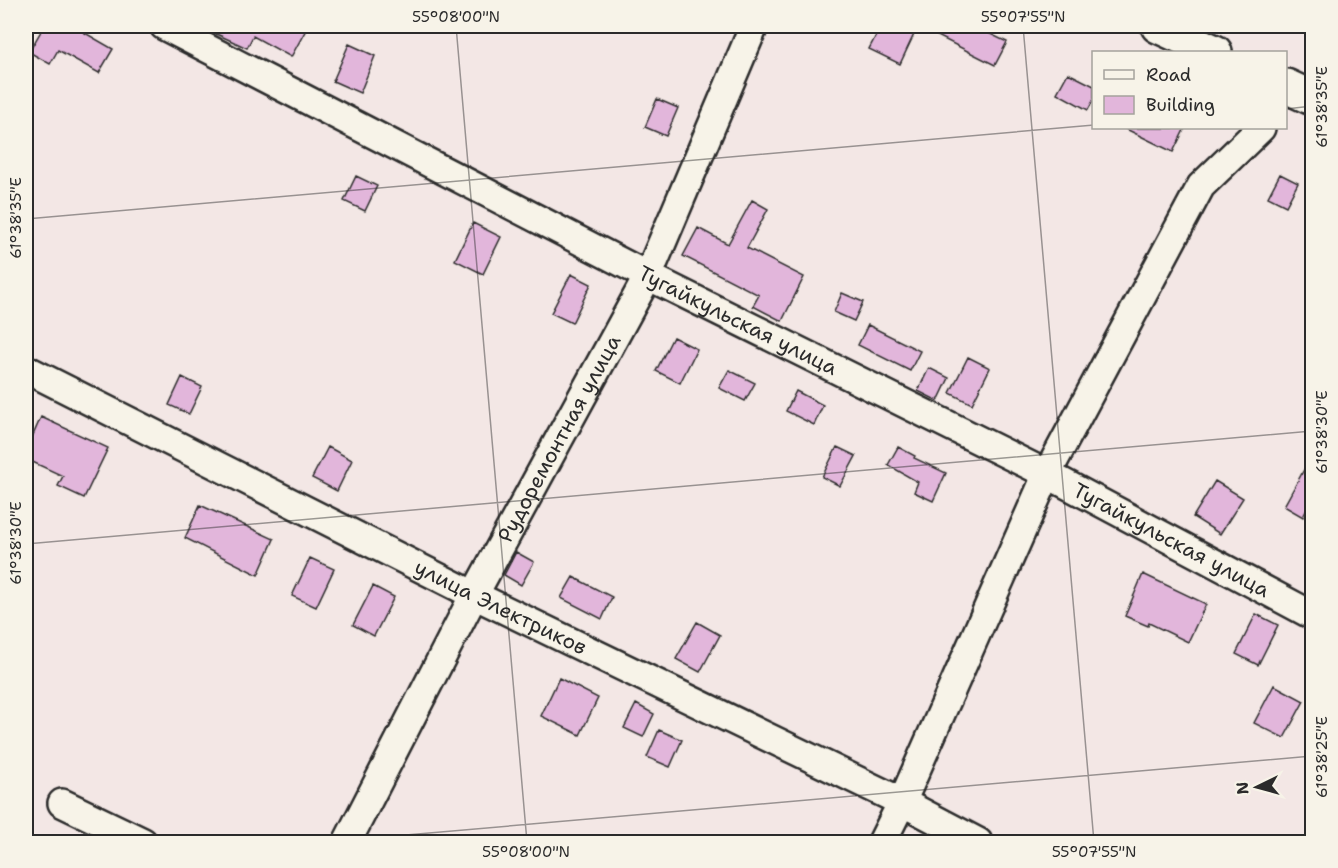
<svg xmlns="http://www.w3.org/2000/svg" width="1338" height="868" viewBox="0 0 1338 868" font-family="'Shantell Sans',sans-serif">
	<rect width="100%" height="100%" fill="#f3e7e5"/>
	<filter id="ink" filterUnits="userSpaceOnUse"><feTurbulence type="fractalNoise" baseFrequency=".0167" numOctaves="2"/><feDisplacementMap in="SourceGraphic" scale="12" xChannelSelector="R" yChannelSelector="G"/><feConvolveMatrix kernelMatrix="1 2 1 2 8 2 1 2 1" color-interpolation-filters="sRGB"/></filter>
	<g filter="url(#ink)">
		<path fill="#e2b6db" stroke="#2b2b2b" stroke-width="1.5" d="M 44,26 L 73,26 L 113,49 L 99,73 L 58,50 L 50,64 L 29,52 Z
			M 199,26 L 308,26 L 291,57 L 253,36 L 247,48 Z
			M 881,26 L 974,26 L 1007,42 L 995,65 L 918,26 L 900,64 L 869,49 Z
			M 349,44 L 375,56 L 360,93 L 333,81 Z
			M 1068,73 L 1094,86 L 1094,99 L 1088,110 L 1057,93 Z
			M 657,99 L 678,108 L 666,136 L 645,127 Z
			M 1124,128 L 1185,128 L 1173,152 Z
			M 1280,174 L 1298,183 L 1286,206 L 1268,197 Z
			M 356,176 L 377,186 L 365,211 L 344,201 Z
			M 752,200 L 768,209 L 747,248 L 804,277 L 782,321 L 753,306 L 759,295 L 683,256 L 698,228 L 728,244 Z
			M 473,223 L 501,237 L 483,274 L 455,260 Z
			M 571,274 L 591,284 L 572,323 L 551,313 Z
			M 842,293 L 863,302 L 854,321 L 834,312 Z
			M 868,325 L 920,351 L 910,371 L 858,345 Z
			M 673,337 L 697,349 L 680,383 L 656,371 Z
			M 968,357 L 990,368 L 972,404 L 950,393 Z
			M 929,368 L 949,378 L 938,401 L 918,391 Z
			M 729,370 L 755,383 L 745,401 L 719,388 Z
			M 182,377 L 202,387 L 189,414 L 169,405 Z
			M 796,391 L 823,405 L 814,425 L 786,411 Z
			M 41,417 L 108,448 L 84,498 L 58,486 L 63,476 L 26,459 L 26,451 Z
			M 328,447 L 352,460 L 337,491 L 312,478 Z
			M 837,447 L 856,456 L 840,486 L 822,477 Z
			M 898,447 L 915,456 L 914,458 L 946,473 L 933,501 L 914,492 L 918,482 L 888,465 Z
			M 1312,455 L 1312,499 L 1303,517 L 1284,506 Z
			M 1215,481 L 1243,498 L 1220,534 L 1193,517 Z
			M 200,505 L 274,539 L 258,575 L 185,538 Z
			M 516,552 L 534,562 L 521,585 L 504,575 Z
			M 310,558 L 334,569 L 316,607 L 292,596 Z
			M 1143,574 L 1206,604 L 1188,642 L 1149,623 L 1148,626 L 1125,616 Z
			M 573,577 L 612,597 L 602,619 L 561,598 Z
			M 373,586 L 394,597 L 374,636 L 353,625 Z
			M 1256,614 L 1278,625 L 1258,665 L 1236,654 Z
			M 697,622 L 720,635 L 700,672 L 676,659 Z
			M 559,678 L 598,698 L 580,735 L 541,716 Z
			M 1274,685 L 1304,701 L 1284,738 L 1254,723 Z
			M 636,704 L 654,714 L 643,737 L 624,728 Z
			M 659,730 L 682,740 L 670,767 L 647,757 Z"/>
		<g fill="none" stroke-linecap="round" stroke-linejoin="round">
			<defs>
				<g id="minor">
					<path id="s1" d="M 164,26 L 648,276 L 1047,474 L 1312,615"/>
					<path id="s2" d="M 26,369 L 474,595 L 902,802 L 978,842"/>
					<path d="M 62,803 L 143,842"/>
					<path id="s3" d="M 347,842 L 474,595 L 648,276 L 754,26"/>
					<path d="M 882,842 L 902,802 L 1047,474 L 1201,186 L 1261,128"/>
				</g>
				<path id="tertiary" d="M 1158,26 L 1215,52
					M 1286,86 L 1312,98"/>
			</defs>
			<use href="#minor" stroke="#2b2b2b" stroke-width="32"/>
			<use href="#tertiary" stroke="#2b2b2b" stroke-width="38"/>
			<use href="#minor" stroke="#f7f3e8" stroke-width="27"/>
			<use href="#tertiary" stroke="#f7f3e8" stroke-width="33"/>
		</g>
	</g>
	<path fill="none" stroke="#2b2b2b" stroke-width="1.5" stroke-opacity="0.45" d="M 456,26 L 527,842M 1023,26 L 1094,842M 1286,109 L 1312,106M 26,219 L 1094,125M 26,544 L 1312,431M 325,842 L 1312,756"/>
	<g text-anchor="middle" stroke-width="6" stroke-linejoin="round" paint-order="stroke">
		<g font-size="21" fill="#2b2b2b" stroke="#f7f3e8">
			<text dy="7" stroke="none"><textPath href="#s1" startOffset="645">Тугайкульская улица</textPath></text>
			<text dy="7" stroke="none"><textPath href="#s3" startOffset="456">Рудоремонтная улица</textPath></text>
			<text dy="7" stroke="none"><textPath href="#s1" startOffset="1131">Тугайкульская улица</textPath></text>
			<text dy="7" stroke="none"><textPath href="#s2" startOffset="531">улица Электриков</textPath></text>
		</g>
	</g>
	<rect width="1338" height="868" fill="none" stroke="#f7f3e8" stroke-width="66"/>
	<rect x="1092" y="51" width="195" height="78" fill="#f7f3e8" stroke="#a5a39c" stroke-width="1.5"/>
	<rect x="1104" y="70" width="30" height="9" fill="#f7f3e8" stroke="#a5a39c" stroke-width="1.5"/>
	<text x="1146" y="81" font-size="18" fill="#2b2b2b">Road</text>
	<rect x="1104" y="96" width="30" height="18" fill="#e2b6db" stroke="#a5a39c" stroke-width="1.5"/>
	<text x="1146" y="111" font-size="18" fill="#2b2b2b">Building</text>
	<g transform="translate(1257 787) rotate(265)" stroke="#f7f3e8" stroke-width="4.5" paint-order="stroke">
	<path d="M0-4.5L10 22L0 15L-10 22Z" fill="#2b2b2b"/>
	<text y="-9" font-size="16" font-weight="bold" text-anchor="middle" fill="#2b2b2b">N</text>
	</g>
	<rect x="33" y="33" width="1272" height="802" fill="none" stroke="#2b2b2b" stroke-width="2"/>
	<g font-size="15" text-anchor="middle" fill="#2b2b2b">
		<text x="456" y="22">55°08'00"N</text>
		<text x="1023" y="22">55°07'55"N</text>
		<text transform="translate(1322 107) rotate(-90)" y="5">61°38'35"E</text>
		<text transform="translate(16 218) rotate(-90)" y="5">61°38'35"E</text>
		<text transform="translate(1322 432) rotate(-90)" y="5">61°38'30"E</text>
		<text transform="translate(16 543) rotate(-90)" y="5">61°38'30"E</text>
		<text transform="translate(1322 757) rotate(-90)" y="5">61°38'25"E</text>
		<text x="526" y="857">55°08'00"N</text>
		<text x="1094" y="857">55°07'55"N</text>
	</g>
</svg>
